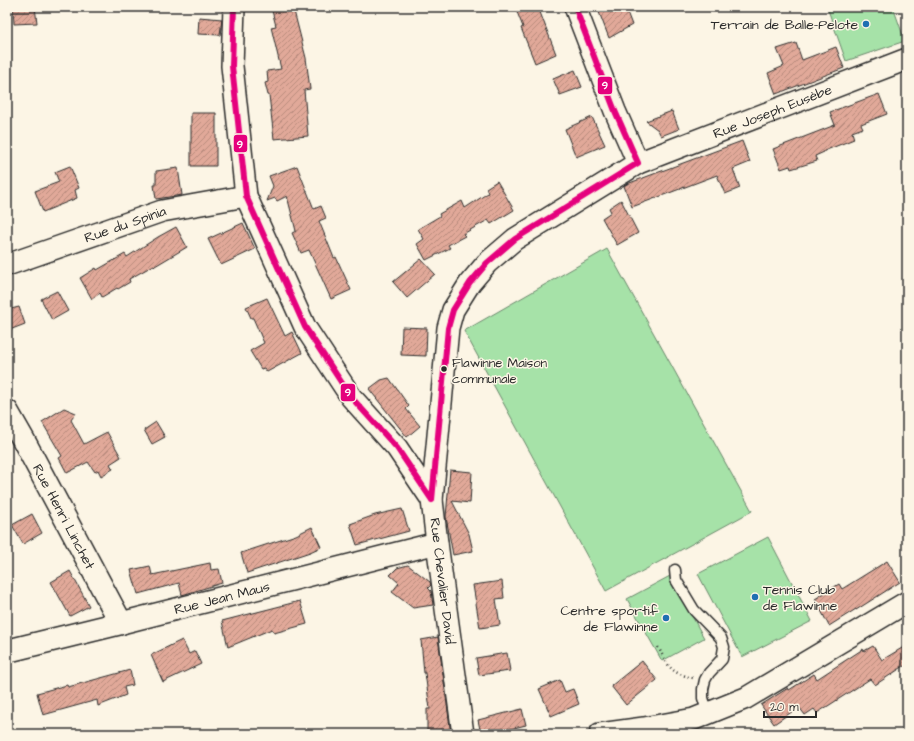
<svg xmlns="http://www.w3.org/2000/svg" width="914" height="741" viewBox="0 0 914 741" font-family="'Architects Daughter',sans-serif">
	<defs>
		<pattern id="building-hatch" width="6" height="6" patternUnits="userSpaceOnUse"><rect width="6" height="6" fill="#e1a999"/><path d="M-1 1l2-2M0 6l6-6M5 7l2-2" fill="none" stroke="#b78a7d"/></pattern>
	</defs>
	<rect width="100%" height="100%" fill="#fcf5e5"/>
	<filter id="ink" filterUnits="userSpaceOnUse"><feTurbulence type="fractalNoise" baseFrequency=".025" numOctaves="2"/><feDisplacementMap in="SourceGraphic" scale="8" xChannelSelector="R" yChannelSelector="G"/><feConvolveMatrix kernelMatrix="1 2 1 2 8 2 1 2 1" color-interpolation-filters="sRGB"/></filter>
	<g filter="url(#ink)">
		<path fill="#a6e2a8" stroke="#68866a" d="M 827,7 L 893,7 L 905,41 L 846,61 Z
			M 607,249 L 752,511 L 606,591 L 464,331 Z
			M 768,537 L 812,621 L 742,657 L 698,574 Z
			M 670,576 L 704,638 L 662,661 L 627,599 Z"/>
		<path fill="url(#building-hatch)" stroke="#2b2b2b" d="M 35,7 L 37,23 L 14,24 L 13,9 Z
			M 271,7 L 293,7 L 306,58 L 310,89 L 304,90 L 308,136 L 274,139 L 269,95 L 268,95 L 265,83 L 268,82 L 267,71 L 281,69 L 271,27 L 276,26 Z
			M 515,7 L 538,7 L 556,54 L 535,63 L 521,28 L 523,27 Z
			M 597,7 L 625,7 L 632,25 L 609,38 Z
			M 199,17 L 222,19 L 220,35 L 198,34 Z
			M 796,43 L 802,60 L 836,47 L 844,68 L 776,94 L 768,73 L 784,66 L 777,49 Z
			M 575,70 L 582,87 L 560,95 L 553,79 Z
			M 879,94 L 887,114 L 861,124 L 863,128 L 852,132 L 854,139 L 824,151 L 824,152 L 815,156 L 817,161 L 791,169 L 790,166 L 781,169 L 773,149 L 835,125 L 830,112 Z
			M 672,111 L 679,129 L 661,136 L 658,130 L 646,121 Z
			M 191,113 L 216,113 L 216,166 L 191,166 Z
			M 592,117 L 605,145 L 576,157 L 565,129 Z
			M 742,141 L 750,162 L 733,169 L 740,188 L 725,194 L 717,175 L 632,207 L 624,186 L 627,184 Z
			M 70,166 L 79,188 L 75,190 L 77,198 L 43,212 L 35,191 L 59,182 L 55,172 Z
			M 297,166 L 314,209 L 321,206 L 326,218 L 319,221 L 334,258 L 336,257 L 351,290 L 331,299 L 309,250 L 301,253 L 292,233 L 296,231 L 287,196 L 277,201 L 275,198 L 267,201 L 273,186 L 269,176 Z
			M 178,168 L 182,195 L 156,199 L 154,185 L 156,185 L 156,171 Z
			M 497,181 L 514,210 L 491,224 L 488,220 L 463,234 L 465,236 L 448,245 L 450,248 L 426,260 L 417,244 L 424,239 L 418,229 L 440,216 L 439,214 L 462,201 L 465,208 L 488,193 L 486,188 Z
			M 621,200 L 638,233 L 617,245 L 602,218 L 611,212 L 609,208 Z
			M 243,223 L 255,249 L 221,265 L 208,239 Z
			M 176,227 L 187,247 L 155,266 L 154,265 L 129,279 L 130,282 L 118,289 L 117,288 L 102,297 L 100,293 L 92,299 L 80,278 L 96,268 L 97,270 L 125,254 L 127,257 L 158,237 Z
			M 421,259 L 435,274 L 407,298 L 393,282 Z
			M 57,291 L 68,311 L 52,320 L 41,299 Z
			M 267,298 L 285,336 L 292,332 L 302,353 L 267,372 L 264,368 L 261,369 L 250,351 L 264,343 L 253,318 L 251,318 L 246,307 Z
			M 19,307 L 25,324 L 7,331 L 7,310 Z
			M 402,327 L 427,328 L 426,356 L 401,355 Z
			M 389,378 L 409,406 L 406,409 L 420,426 L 407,437 L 369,389 L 381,380 Z
			M 64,408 L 76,413 L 71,420 L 84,444 L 107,432 L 121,457 L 110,464 L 113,469 L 101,476 L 98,470 L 95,472 L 88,462 L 67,473 L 59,458 L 62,456 L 42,422 Z
			M 156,422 L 165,437 L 152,444 L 144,430 Z
			M 450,470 L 472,472 L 470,503 L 452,501 L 469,534 L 473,551 L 453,555 L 446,517 Z
			M 402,509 L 409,531 L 357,545 L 350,524 L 375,515 Z
			M 32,514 L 42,533 L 23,544 L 12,525 Z
			M 312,527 L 321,547 L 310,552 L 247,573 L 241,553 L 296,535 Z
			M 887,561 L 900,582 L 856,610 L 856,609 L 829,626 L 815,599 L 839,584 L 842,589 Z
			M 210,563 L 211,570 L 219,569 L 222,583 L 182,595 L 179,583 L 138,594 L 131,570 L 150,566 L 152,575 Z
			M 408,565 L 430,582 L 431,585 L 428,588 L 431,591 L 433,605 L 413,608 L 392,592 L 399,583 L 390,575 L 397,568 Z
			M 70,571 L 89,606 L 70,616 L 51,582 Z
			M 502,581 L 504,598 L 496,599 L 500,625 L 480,628 L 473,585 Z
			M 300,601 L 307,624 L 274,633 L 272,629 L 228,647 L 222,621 Z
			M 438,637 L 451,734 L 427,734 L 427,709 L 430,709 L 425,673 L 424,673 L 421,640 Z
			M 182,640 L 189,654 L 195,651 L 201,664 L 163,682 L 151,655 Z
			M 907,645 L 907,664 L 875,685 L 870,679 L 817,713 L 814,709 L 805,715 L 799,707 L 774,724 L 761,705 L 788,688 L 789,690 L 814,674 L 817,679 L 863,649 L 864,651 L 873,646 L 882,660 Z
			M 507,653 L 510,671 L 479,675 L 476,658 Z
			M 642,661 L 657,680 L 626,705 L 611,686 Z
			M 130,670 L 133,685 L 124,687 L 126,695 L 98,706 L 97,700 L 43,715 L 37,693 L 67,685 L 68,687 Z
			M 560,680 L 565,692 L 573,689 L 579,704 L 551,716 L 539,689 Z
			M 522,709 L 526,725 L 490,734 L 481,734 L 478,720 Z"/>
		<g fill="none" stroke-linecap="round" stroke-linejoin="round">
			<defs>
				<path id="service" d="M 675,570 L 676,580 L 694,610 L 721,638 L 724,647 L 722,659 L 709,673 L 705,680 L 703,689 L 703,698 L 708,714"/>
				<g id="minor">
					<path d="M 234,7 L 232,66 L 246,196 L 305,327 L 351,397 L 397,448 L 432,500"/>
					<path d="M 575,7 L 615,111 L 638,163"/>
					<path id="s1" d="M 7,265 L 162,211 L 246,196"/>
					<path id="s2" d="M 121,623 L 437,543"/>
					<path id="s3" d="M 463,734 L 437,543 L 432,500 L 448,328 L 453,310 L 470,283 L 487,263 L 515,239 L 638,163 L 907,59"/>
					<path d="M 600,734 L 644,728 L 694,719 L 746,698 L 907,602"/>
				</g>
				<g id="tertiary">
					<path id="s4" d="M 7,411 L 23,439 L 121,623 L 7,651"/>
				</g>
			</defs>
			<use href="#service" stroke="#2b2b2b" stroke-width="13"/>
			<use href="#minor" stroke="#2b2b2b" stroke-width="24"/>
			<use href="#tertiary" stroke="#2b2b2b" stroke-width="25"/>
			<path stroke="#2b2b2b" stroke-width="2.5" stroke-dasharray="1 3" stroke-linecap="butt" d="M 658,647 C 670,668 669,672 693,678"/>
			<use href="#service" stroke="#fcf5e5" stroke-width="10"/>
			<use href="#minor" stroke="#fcf5e5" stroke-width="21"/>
			<use href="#tertiary" stroke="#fcf5e5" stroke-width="22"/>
			<defs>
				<path id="bus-1" d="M 234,7 L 232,66 L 246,196 L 305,327 L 351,397 L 397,448 L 432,500
					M 575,7 L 615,111 L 638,163
					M 432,500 L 448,328 L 453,310 L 470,283 L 487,263 L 515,239 L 638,163"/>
			</defs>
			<use href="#bus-1" stroke="#fcf5e5" stroke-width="9"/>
			<use href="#bus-1" stroke="#e5007d" stroke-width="6"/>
		</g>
	</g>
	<g fill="#1f6fb2" stroke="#fcf5e5" stroke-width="1.5">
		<circle cx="866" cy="24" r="4"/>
		<circle cx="755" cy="597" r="4"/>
		<circle cx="666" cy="618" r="4"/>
	</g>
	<circle fill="#2b2b2b" stroke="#fcf5e5" stroke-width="1.5" cx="444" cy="369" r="3.5"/>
	<g text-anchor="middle" stroke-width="3" stroke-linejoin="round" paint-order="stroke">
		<g font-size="13" fill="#2b2b2b" stroke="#fcf5e5" text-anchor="start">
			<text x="452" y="367">Flawinne Maison<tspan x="452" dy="16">communale</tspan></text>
		</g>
		<g font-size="14" fill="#2b2b2b" stroke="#fcf5e5" text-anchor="end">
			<text x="858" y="29">Terrain de Balle-Pelote</text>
			<text x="763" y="594" text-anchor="start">Tennis Club<tspan x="763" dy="16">de Flawinne</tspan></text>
			<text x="658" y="615">Centre sportif<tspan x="658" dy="16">de Flawinne</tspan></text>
		</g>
		<g font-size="14" fill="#2b2b2b" stroke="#fcf5e5">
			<text dy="5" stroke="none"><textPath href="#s3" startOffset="811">Rue Joseph Eusèbe</textPath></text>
			<text dy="5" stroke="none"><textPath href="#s1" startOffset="125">Rue du Spinia</textPath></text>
			<text dy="5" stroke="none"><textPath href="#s4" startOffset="120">Rue Henri Linchet</textPath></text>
			<text transform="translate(443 581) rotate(83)" y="5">Rue Chevalier David</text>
			<text dy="5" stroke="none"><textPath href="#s2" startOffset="104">Rue Jean Maus</textPath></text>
		</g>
	</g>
	<g stroke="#fcf5e5" stroke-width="1.5">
		<rect x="597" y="76" width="16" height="19" rx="4" fill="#e5007d"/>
		<rect x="233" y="134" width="15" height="19" rx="4" fill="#e5007d"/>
		<rect x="340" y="383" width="16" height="19" rx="4" fill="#e5007d"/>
	</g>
	<g font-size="11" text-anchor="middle" font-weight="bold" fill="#fff">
		<text x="605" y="89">9</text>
		<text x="240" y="148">9</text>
		<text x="348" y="396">9</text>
	</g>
	<rect width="914" height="741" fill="none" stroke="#fcf5e5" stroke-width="24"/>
	<rect x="12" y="12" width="890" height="717" fill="none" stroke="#2b2b2b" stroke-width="1.5" filter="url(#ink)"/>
	<path d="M764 711v6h52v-6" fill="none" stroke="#2b2b2b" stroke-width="2"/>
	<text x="770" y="711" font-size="12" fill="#2b2b2b" stroke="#fcf5e5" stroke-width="3" paint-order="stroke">20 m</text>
</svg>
